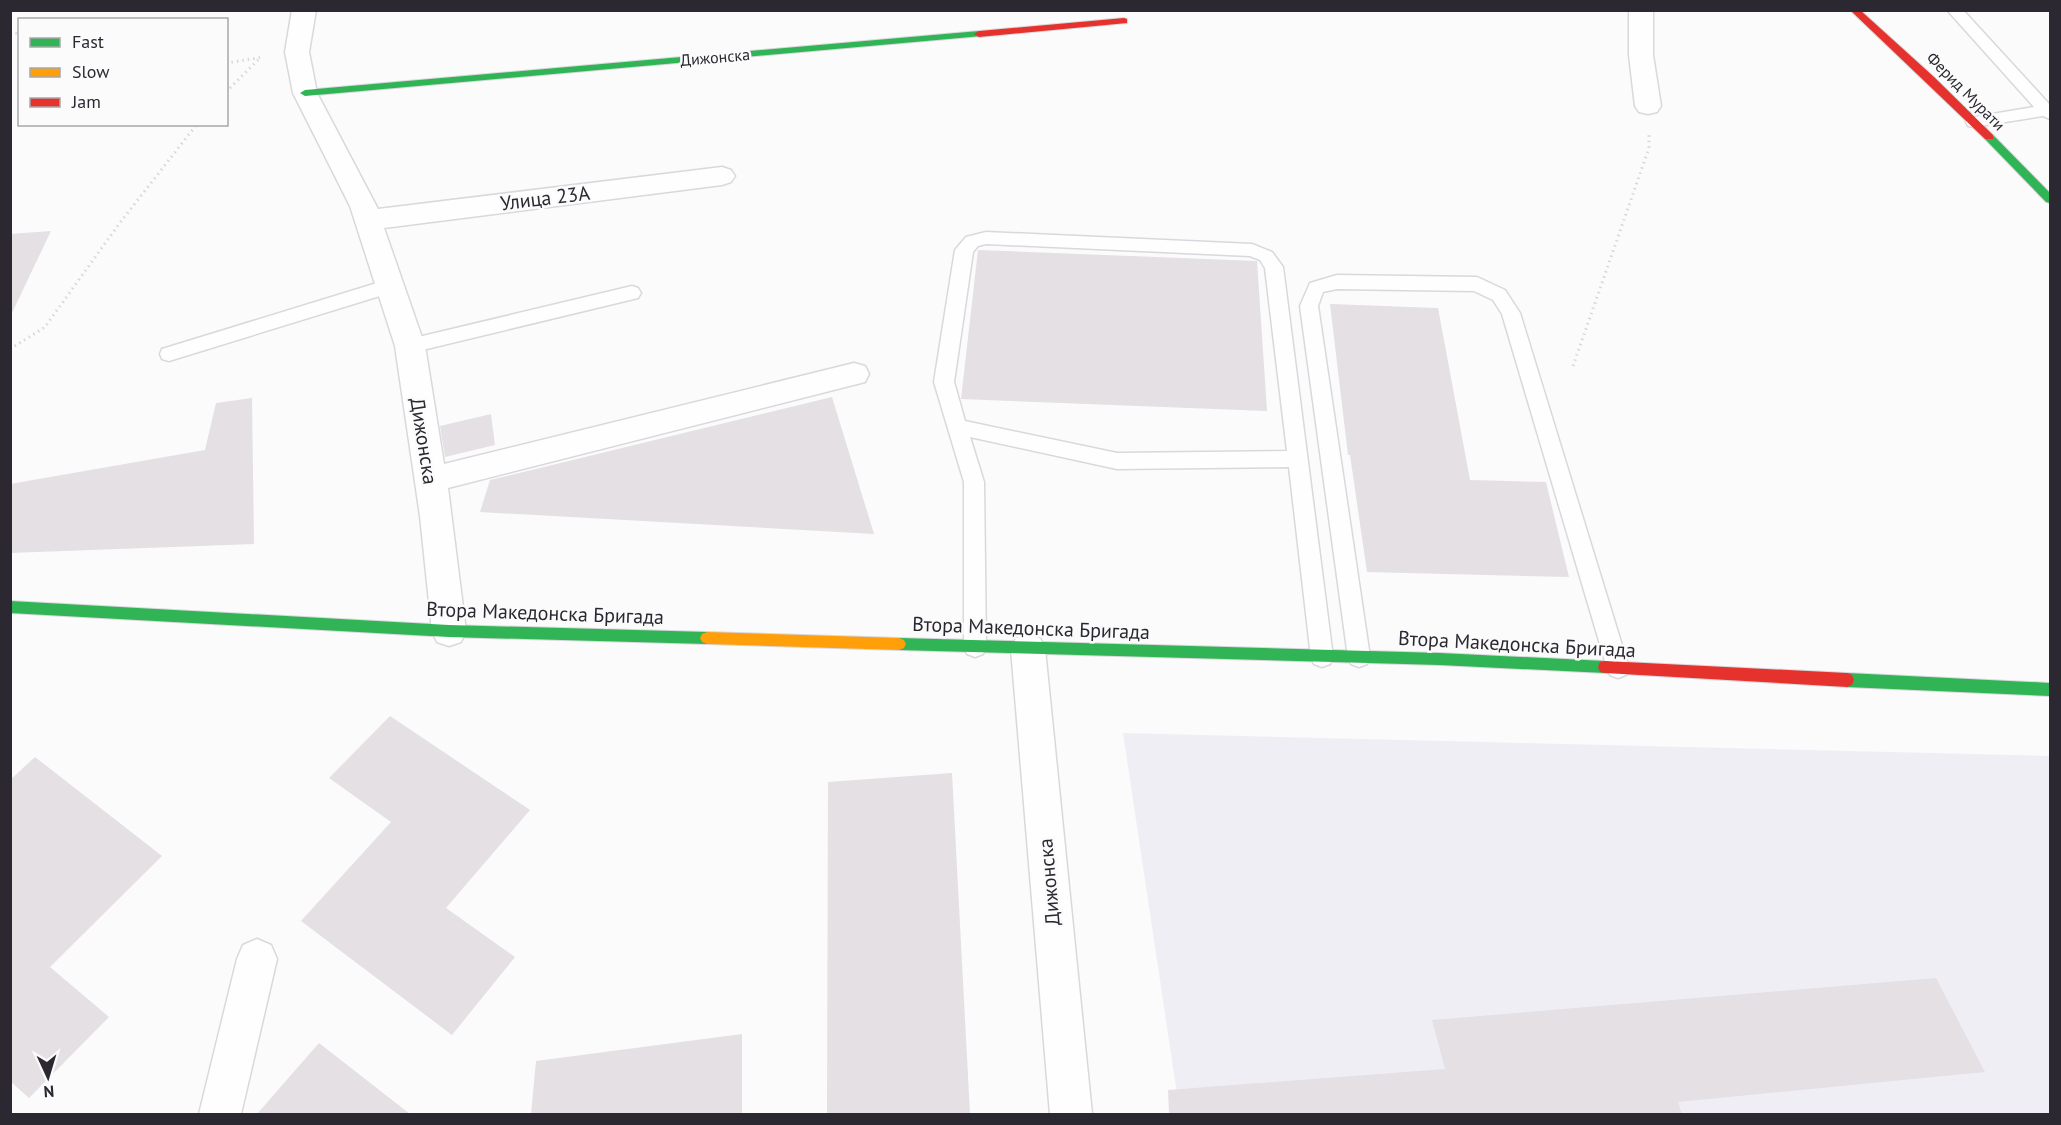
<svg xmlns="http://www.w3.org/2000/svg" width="2061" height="1125" viewBox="0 0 2061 1125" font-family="'PT Sans',sans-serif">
	<rect width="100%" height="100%" fill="#fbfbfb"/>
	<path fill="#f0eef5" d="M 1123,733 L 2050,756 L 2050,1114 L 1180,1114 Z"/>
	<path fill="#e4e0e4" d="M 51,231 L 10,317 L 10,234 Z
		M 978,250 L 1257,261 L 1267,411 L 961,399 Z
		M 1330,304 L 1438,308 L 1470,480 L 1546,482 L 1569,577 L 1367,572 L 1350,455 L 1348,455 Z
		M 832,397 L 874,534 L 480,512 L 490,480 Z
		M 252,398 L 254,544 L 10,553 L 10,484 L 205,450 L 216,403 Z
		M 491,414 L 495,445 L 445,457 L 440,426 Z
		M 390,716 L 530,810 L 446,908 L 515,957 L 452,1035 L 301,921 L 391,822 L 329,778 Z
		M 35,757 L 162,856 L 50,967 L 109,1017 L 29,1098 L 10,1081 L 10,780 Z
		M 952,773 L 970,1114 L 827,1114 L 828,782 Z
		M 1936,978 L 1985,1072 L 1678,1102 L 1682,1114 L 1169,1114 L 1168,1090 L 1445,1069 L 1432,1020 Z
		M 742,1034 L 742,1114 L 531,1114 L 536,1061 Z
		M 319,1043 L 410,1114 L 257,1114 Z"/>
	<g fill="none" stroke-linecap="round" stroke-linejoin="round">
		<defs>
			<path id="lane" d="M 1947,10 L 1963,10 L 2050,105 L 2050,119 L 2043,116 L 1974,127 L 1968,126 L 1966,122 L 1968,118 L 2034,107 Z
				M 986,232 L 1252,244 L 1272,252 L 1283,267 L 1333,657 L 1330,664 L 1322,667 L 1314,664 L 1311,657 L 1289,467 L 1117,469 L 970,437 L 984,482 L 986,647 L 983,654 L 975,657 L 967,654 L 964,647 L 964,482 L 934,382 L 955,250 L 966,237 ZM 986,244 L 1250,256 L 1260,260 L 1265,268 L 1287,451 L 1117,453 L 965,421 L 954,382 L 973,252 L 978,246 Z
				M 1337,275 L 1477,277 L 1505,290 L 1520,313 L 1629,668 L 1626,675 L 1618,678 L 1610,675 L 1607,668 L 1502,314 L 1493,300 L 1474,291 L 1337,289 L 1323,292 L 1318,306 L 1370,657 L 1367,664 L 1359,667 L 1351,664 L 1348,657 L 1300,306 L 1310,283 Z
				M 390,279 L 396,281 L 399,286 L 396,291 L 169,361 L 162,359 L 160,354 L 162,349 Z
				M 632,286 L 638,288 L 641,293 L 638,298 L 410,353 L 403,351 L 401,346 L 403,341 L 410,339 Z"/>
			<path id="street" d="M 292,10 L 316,10 L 309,52 L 317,93 L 378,209 L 722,167 L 731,170 L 735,176 L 731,182 L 722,185 L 384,228 L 425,346 L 444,464 L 854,363 L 865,366 L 869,374 L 865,382 L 448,488 L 466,631 L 461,642 L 449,646 L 437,642 L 432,631 L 420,516 L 395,346 L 350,206 L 293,93 L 285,52 Z
				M 1629,10 L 1653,10 L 1653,55 L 1661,106 L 1657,112 L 1648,114 L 1639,112 L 1635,106 L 1629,55 Z
				M 1028,634 L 1040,638 L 1045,649 L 1092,1114 L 1050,1114 L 1011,649 L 1016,638 Z
				M 257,939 L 271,945 L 277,959 L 241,1114 L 199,1114 L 237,959 L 243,945 Z"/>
			<path id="fast" d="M 979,31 L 982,32 L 982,36 L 305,96 L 300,93 L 305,90 Z
				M 1989,134 L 1993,135 L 2050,193 L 2050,203 L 2046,202 L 1985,139 L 1985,135 Z
				M 10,601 L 449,625 L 707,632 L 712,634 L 714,638 L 712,642 L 707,644 L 449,637 L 10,613 Z
				M 899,638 L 1440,653 L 1605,661 L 1610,662 L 1612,667 L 1610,672 L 1605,673 L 1440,665 L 899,650 L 894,648 L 892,644 L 894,640 Z
				M 1847,673 L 2050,683 L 2050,696 L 1847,687 L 1842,685 L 1840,680 L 1842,675 Z"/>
			<path id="slow" d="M 707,632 L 899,638 L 904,640 L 906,644 L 904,648 L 899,650 L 707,644 L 702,642 L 700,638 L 702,634 Z"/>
			<path id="jam" d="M 1850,10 L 1860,10 L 1934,77 L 1993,135 L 1993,139 L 1985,139 Z
				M 1124,18 L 1127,19 L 1127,23 L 979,37 L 974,34 L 979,31 Z
				M 1605,661 L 1847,673 L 1852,675 L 1854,680 L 1852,685 L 1847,687 L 1605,673 L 1600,672 L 1598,667 L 1600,662 Z"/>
		</defs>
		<use href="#lane" stroke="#d9d8dd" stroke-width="3"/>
		<use href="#street" stroke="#d9d8dd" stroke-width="3"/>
		<use href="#fast" stroke="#d9d8dd" stroke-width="2"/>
		<use href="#slow" stroke="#d9d8dd" stroke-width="2"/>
		<use href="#jam" stroke="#d9d8dd" stroke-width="2"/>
		<path stroke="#d8d8d8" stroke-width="3" stroke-dasharray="1.5 4" stroke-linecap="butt" d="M 10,32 L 20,34
			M 226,63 L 264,57
			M 226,92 L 260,58
			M 10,349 L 45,327 L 119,224 L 197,124
			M 1573,366 L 1649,148 L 1649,134"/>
		<use href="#lane" fill="#fefefe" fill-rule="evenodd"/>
		<use href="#street" fill="#fefefe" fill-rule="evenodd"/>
		<use href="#fast" fill="#30b455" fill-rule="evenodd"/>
		<use href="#slow" fill="#ff9f0a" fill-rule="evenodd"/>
		<use href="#jam" fill="#e5322d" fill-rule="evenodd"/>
	</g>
	<g text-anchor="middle" stroke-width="5" stroke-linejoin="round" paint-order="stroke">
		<g font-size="16" fill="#2b2831" stroke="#fbfbfb">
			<text transform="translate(715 57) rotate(-5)" y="6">Дижонска</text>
			<text transform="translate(1966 91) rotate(45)" y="6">Ферид Мурати</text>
		</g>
		<g font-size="20" fill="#2b2831" stroke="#fbfbfb">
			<text transform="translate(545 198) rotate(-7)" y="7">Улица 23А</text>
			<text transform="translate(424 441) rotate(81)" y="7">Дижонска</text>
			<text transform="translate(545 613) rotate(2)" y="7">Втора Македонска Бригада</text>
			<text transform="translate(1031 628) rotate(2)" y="7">Втора Македонска Бригада</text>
			<text transform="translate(1517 644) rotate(3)" y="7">Втора Македонска Бригада</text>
			<text transform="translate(1049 882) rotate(-95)" y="7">Дижонска</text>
		</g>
	</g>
	<rect width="2061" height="1125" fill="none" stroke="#2b2831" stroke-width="24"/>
	<rect x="18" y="18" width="210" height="108" fill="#fbfbfb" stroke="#a8a7aa" stroke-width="1.5"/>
	<rect x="30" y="38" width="30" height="9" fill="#30b455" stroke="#a8a7aa" stroke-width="1.5"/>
	<text x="72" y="48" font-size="18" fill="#2b2831">Fast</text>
	<rect x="30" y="68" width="30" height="9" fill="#ff9f0a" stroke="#a8a7aa" stroke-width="1.5"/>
	<text x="72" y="78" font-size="18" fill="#2b2831">Slow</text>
	<rect x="30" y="98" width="30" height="9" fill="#e5322d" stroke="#a8a7aa" stroke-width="1.5"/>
	<text x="72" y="108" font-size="18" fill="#2b2831">Jam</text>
	<g transform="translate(48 1077) rotate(176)" stroke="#fbfbfb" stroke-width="4.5" paint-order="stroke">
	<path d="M0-4.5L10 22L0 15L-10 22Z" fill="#2b2831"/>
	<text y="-9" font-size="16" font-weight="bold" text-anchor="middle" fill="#2b2831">N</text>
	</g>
</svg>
